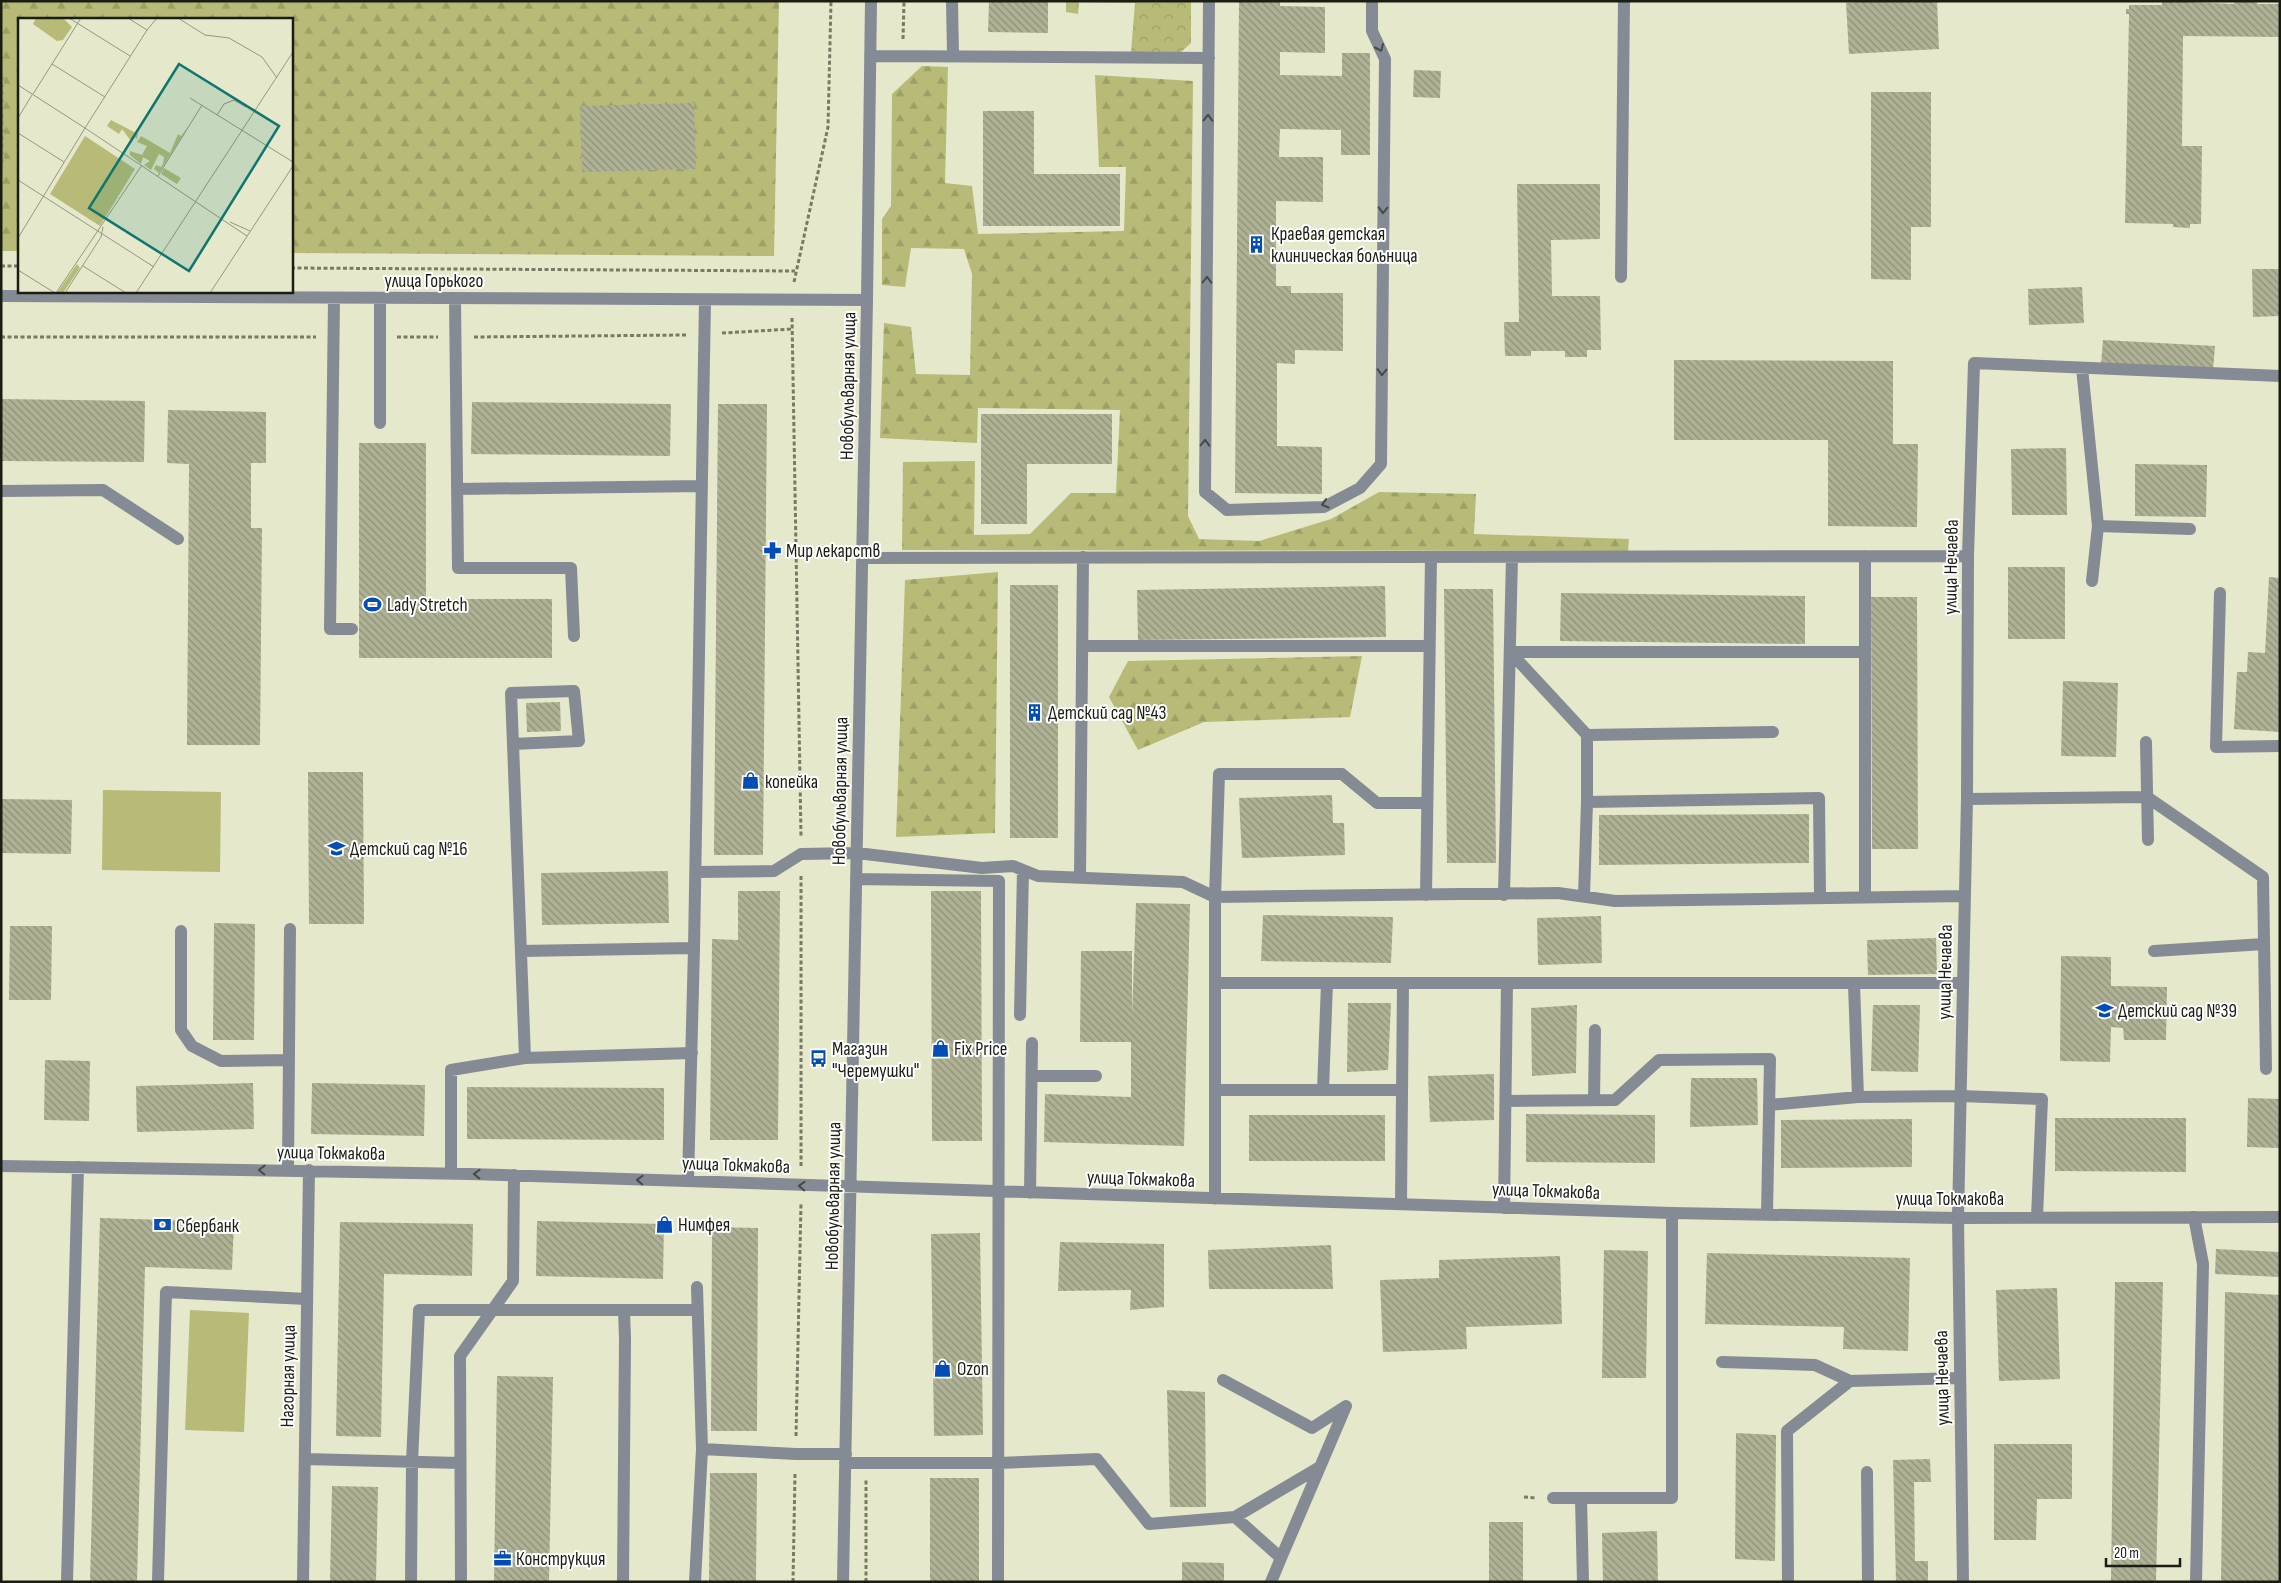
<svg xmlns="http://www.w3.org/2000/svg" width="2281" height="1583" viewBox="0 0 2281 1583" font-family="'Sofia Sans Condensed',sans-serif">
	<defs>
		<pattern id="forest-firs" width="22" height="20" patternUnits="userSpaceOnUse" patternTransform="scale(1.25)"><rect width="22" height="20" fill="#b7bb77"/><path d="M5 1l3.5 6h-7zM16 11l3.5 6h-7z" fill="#9da066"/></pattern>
		<pattern id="park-crowns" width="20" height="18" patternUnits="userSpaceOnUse" patternTransform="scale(1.25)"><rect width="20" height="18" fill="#b7bb77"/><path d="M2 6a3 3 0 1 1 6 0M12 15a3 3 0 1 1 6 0" fill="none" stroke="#9da066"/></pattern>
		<pattern id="building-back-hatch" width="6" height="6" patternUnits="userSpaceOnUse" patternTransform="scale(1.25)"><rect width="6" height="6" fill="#afb295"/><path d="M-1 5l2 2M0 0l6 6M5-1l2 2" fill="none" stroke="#8e9078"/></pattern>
	</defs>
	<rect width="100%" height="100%" fill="#e5e8ca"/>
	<path fill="url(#forest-firs)" d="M 1,1 L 779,1 L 774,256 L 291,253 L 291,19 L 19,19 L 19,251 L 1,251 Z
		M 922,66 L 948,67 L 945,183 L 972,186 L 978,234 L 1124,231 L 1126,167 L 1099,167 L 1095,75 L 1193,81 L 1188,516 L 1199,539 L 1259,541 L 1331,519 L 1379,492 L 1476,494 L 1474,534 L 1629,539 L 1628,551 L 902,550 L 903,462 L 975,461 L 974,535 L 1030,534 L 1071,493 L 1116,493 L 1120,410 L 978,408 L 977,443 L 880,438 L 884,323 L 911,327 L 916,374 L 970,375 L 972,274 L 964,249 L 911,248 L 905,287 L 882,285 L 882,219 L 891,206 L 892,94 Z
		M 998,572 L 995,833 L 896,837 L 905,580 Z
		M 1362,656 L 1350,717 L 1204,722 L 1138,750 L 1109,697 L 1128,661 Z"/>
	<path fill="url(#park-crowns)" d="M 1066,1 L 1191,1 L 1191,43 L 1181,52 L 1131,52 L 1135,3 L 1079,2 L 1078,14 L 1066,12 Z"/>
	<path fill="#b7bb77" d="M 103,790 L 221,792 L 220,872 L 102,870 Z
		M 190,1310 L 249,1313 L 244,1432 L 185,1430 Z"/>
	<path fill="url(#building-back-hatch)" d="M 989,1 L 1048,1 L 1048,33 L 988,32 Z
		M 1239,1 L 1280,1 L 1280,6 L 1325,7 L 1325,53 L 1280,52 L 1280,75 L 1342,76 L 1342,53 L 1370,53 L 1370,155 L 1341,155 L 1341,130 L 1280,129 L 1279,157 L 1323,157 L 1323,202 L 1276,201 L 1276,286 L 1291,286 L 1291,293 L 1343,293 L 1343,351 L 1295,350 L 1295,364 L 1277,363 L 1277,446 L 1322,447 L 1322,494 L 1235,493 Z
		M 1870,1 L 1937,1 L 1939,49 L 1849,54 L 1846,3 Z
		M 2162,1 L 2234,4 L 2234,1 L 2257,1 L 2257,4 L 2280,4 L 2280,37 L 2183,36 L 2182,146 L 2202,146 L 2201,224 L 2190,224 L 2190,228 L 2173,227 L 2173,224 L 2125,223 L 2129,14 L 2126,14 L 2126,9 L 2129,9 L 2129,5 L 2162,5 Z
		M 1414,70 L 1441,71 L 1440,98 L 1413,97 Z
		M 1,77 L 4,77 L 4,167 L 1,167 Z
		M 1871,92 L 1931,92 L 1931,227 L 1911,227 L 1911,280 L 1871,279 Z
		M 694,103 L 696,169 L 582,172 L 580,106 Z
		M 983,111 L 1034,111 L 1034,174 L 1120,174 L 1120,226 L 983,226 Z
		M 1517,184 L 1600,184 L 1600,239 L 1551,240 L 1552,296 L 1600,296 L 1601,350 L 1587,350 L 1587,357 L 1565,357 L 1565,351 L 1531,351 L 1531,356 L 1505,356 L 1504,322 L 1519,322 Z
		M 2252,269 L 2280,269 L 2280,316 L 2253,317 Z
		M 2082,287 L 2084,323 L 2029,325 L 2028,289 Z
		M 2103,340 L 2215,346 L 2213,370 L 2101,364 Z
		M 1674,360 L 1893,361 L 1893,444 L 1918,444 L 1917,527 L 1828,526 L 1828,440 L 1674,440 Z
		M 1,399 L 145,401 L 144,462 L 1,461 Z
		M 472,402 L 671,404 L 670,456 L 471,454 Z
		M 718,404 L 767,404 L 763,855 L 714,855 Z
		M 168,410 L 266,412 L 266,463 L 251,463 L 251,528 L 262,528 L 260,745 L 187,745 L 189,464 L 167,463 Z
		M 981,414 L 1112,414 L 1112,464 L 1027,464 L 1027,524 L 981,524 Z
		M 359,443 L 426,443 L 426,599 L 552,599 L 552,658 L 359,658 Z
		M 2066,448 L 2067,515 L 2012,515 L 2011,449 Z
		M 2135,464 L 2207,465 L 2206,517 L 2135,516 Z
		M 2008,567 L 2065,567 L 2065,639 L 2008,639 Z
		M 2269,577 L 2280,578 L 2280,732 L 2234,729 L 2237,672 L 2247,672 L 2248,652 L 2265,653 Z
		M 1010,585 L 1058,585 L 1058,838 L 1010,838 Z
		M 1385,586 L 1386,637 L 1138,640 L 1137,590 Z
		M 1444,589 L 1493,589 L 1496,863 L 1447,863 Z
		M 1561,593 L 1805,596 L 1805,644 L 1560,641 Z
		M 1871,597 L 1917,597 L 1918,849 L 1872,849 Z
		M 2063,681 L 2118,683 L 2116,757 L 2061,756 Z
		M 560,702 L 561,731 L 527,732 L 526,703 Z
		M 308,772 L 363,772 L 364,924 L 309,924 Z
		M 1332,795 L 1333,823 L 1344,823 L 1345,855 L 1242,858 L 1239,798 Z
		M 1,799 L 72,800 L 71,854 L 1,853 Z
		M 1809,814 L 1809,863 L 1599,865 L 1599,815 Z
		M 668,871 L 669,923 L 542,925 L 541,873 Z
		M 738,891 L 780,891 L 778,1140 L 710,1140 L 712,939 L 738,940 Z
		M 931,891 L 981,891 L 982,1141 L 932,1141 Z
		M 1136,903 L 1190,904 L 1184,1146 L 1044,1142 L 1045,1094 L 1131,1097 L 1131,1042 L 1080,1042 L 1081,951 L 1132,951 L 1132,1015 Z
		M 1263,915 L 1393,917 L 1391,963 L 1261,961 Z
		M 1601,916 L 1602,963 L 1538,965 L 1537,918 Z
		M 214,923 L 255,924 L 254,1040 L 213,1040 Z
		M 10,926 L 52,926 L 51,1000 L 9,1000 Z
		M 1936,938 L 1937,974 L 1868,975 L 1867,940 Z
		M 2061,956 L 2111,957 L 2111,986 L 2167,987 L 2166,1040 L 2124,1040 L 2123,1028 L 2111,1027 L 2110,1062 L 2060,1061 Z
		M 1348,1003 L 1391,1003 L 1388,1070 L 1347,1072 Z
		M 1577,1005 L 1576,1073 L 1532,1076 L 1531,1008 Z
		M 1873,1005 L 1920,1005 L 1918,1072 L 1871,1071 Z
		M 45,1060 L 90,1061 L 89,1121 L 44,1120 Z
		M 1494,1074 L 1494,1120 L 1430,1122 L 1428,1076 Z
		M 1691,1078 L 1757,1078 L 1758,1125 L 1690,1127 Z
		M 253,1083 L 254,1129 L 137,1132 L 136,1086 Z
		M 312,1083 L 425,1085 L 424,1136 L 311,1134 Z
		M 467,1087 L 664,1088 L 664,1140 L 467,1139 Z
		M 2248,1098 L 2280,1099 L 2280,1148 L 2247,1147 Z
		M 1526,1114 L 1655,1115 L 1655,1163 L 1526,1162 Z
		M 1249,1115 L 1385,1115 L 1385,1161 L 1249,1161 Z
		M 2055,1118 L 2186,1118 L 2186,1172 L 2055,1171 Z
		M 1912,1119 L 1912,1167 L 1781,1168 L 1781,1120 Z
		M 100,1218 L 234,1222 L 232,1270 L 145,1267 L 137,1582 L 90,1582 Z
		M 537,1221 L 664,1224 L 663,1279 L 536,1276 Z
		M 340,1222 L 473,1224 L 472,1276 L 384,1274 L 381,1437 L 336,1436 Z
		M 712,1227 L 758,1228 L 757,1431 L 711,1431 Z
		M 980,1233 L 983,1435 L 934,1436 L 931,1234 Z
		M 1060,1242 L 1164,1244 L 1164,1307 L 1130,1310 L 1131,1290 L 1058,1291 Z
		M 1331,1245 L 1333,1289 L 1209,1289 L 1208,1250 Z
		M 2216,1249 L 2280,1252 L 2280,1277 L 2215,1274 Z
		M 1604,1250 L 1648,1251 L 1646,1378 L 1602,1378 Z
		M 1707,1253 L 1910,1258 L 1908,1351 L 1843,1349 L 1844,1327 L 1705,1324 Z
		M 1560,1256 L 1562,1324 L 1466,1327 L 1467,1349 L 1383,1352 L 1380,1280 L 1439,1278 L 1439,1260 Z
		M 2115,1282 L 2163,1282 L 2156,1582 L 2111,1582 Z
		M 2057,1288 L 2060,1379 L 1999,1381 L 1996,1290 Z
		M 2225,1292 L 2280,1295 L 2280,1582 L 2221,1582 Z
		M 497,1376 L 553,1377 L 549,1582 L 494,1582 Z
		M 1167,1390 L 1205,1392 L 1206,1507 L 1170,1507 Z
		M 1736,1433 L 1776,1435 L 1775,1561 L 1735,1559 Z
		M 1994,1444 L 2072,1444 L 2072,1499 L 2037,1499 L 2036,1540 L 1994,1540 Z
		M 1930,1459 L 1931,1482 L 1914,1482 L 1915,1561 L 1928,1561 L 1928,1581 L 1896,1582 L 1893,1460 Z
		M 710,1473 L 757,1473 L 756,1582 L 709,1582 Z
		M 930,1478 L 979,1478 L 979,1582 L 930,1582 Z
		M 332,1486 L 378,1487 L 376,1582 L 330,1582 Z
		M 1489,1522 L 1523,1522 L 1523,1582 L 1489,1582 Z
		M 1657,1531 L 1658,1582 L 1603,1582 L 1602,1533 Z
		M 1182,1562 L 1224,1563 L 1224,1582 L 1182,1582 Z"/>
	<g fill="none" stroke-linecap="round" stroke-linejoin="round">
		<path stroke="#787a66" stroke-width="3" stroke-dasharray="4 2.5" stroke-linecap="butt" d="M 903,39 L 904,1
			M 1,266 L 19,266
			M 291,268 L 795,271
			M 794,282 L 828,127 L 831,1
			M 792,318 L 801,836
			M 722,333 L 793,329
			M 1,337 L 316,337
			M 397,337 L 438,337
			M 474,337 L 686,335
			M 801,1166 L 801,875
			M 796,1436 L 801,1203
			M 1524,1497 L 1536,1498
			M 793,1582 L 795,1473
			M 866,1582 L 866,1480"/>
		<path stroke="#848b95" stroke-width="12" d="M 952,1 L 953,56
			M 1209,1 L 1205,492 L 1227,510 L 1324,507 L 1360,488 L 1381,464 L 1385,59 L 1372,31 L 1372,1
			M 870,56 L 1209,58
			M 1621,277 L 1624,1
			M 1,296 L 867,300
			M 334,298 L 330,629 L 352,629
			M 380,298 L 380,423
			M 455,299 L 458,568 L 571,568 L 574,636
			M 2082,368 L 2098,526 L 2190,529
			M 457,489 L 702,486
			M 1,491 L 103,490 L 178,539
			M 1865,556 L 1865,897
			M 862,558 L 1968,556
			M 2092,581 L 2098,526
			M 2220,593 L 2216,747 L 2280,746
			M 1082,646 L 1429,646
			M 1510,652 L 1865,652
			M 1510,652 L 1587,735 L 1587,802
			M 1587,735 L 1773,732
			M 2146,742 L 2148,840
			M 1967,799 L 2147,797 L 2263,877 L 2266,1069
			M 696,872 L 774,871 L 801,854 L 857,853 L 982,868 L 1013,866 L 1038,876 L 1183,882 L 1215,897 L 1558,893 L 1615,901 L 1965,896
			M 1080,878 L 1083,557
			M 856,879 L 999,881 L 998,1582
			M 1426,895 L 1431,557
			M 1504,895 L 1512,557
			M 1584,896 L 1587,802 L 1819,798 L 1820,898
			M 181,931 L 181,1030 L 192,1046 L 221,1061 L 289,1060
			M 521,951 L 694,948
			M 2154,951 L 2264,944
			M 1215,983 L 1963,983
			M 1854,984 L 1858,1097
			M 1020,1015 L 1023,870
			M 525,1058 L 692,1053
			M 1032,1076 L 1096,1076
			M 1215,1090 L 1402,1090
			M 1323,1090 L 1327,983
			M 1594,1100 L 1595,1030
			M 1506,1101 L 1615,1100 L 1659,1060 L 1770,1059 L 1767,1214
			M 1769,1105 L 1858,1097 L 1960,1096 L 2042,1099 L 2037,1217
			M 1,1166 L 470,1174 L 1672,1213 L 1958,1218 L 2280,1217
			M 288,1170 L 290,929
			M 451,1173 L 451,1070 L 525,1058 L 513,744 L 579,741 L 574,691 L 511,693 L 513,744
			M 688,1181 L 694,948 L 705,300
			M 1030,1193 L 1032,1043
			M 1215,1199 L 1215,897 L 1219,774 L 1342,774 L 1377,803 L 1427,803
			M 1401,1204 L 1403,983
			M 1504,1208 L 1507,983
			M 2194,1217 L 2203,1264 L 2196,1582
			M 697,1287 L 702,1449
			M 1722,1362 L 1815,1365 L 1850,1381
			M 1223,1380 L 1312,1428 L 1346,1406
			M 305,1459 L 460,1463
			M 845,1463 L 998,1463 L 1097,1459 L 1149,1524 L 1235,1517
			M 1320,1467 L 1281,1558 L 1235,1517 L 1320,1467 L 1346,1406
			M 1867,1472 L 1868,1582
			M 1553,1498 L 1672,1498 L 1672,1213
			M 1581,1499 L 1583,1582
			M 158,1581 L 166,1292 L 307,1299
			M 67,1582 L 78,1167
			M 303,1582 L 309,1170
			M 411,1582 L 412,1462 L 419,1310 L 624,1310
			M 461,1582 L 460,1356 L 513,1281 L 514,1175
			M 623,1582 L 625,1339 L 624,1310 L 697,1310
			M 695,1582 L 702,1449 L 796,1454 L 846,1454
			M 843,1582 L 867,300 L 871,1
			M 1271,1582 L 1281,1558
			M 1788,1582 L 1787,1431 L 1850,1381 L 1960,1378
			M 1963,1582 L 1958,1218 L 1967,799 L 1968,556 L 1974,363 L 2280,376"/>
	</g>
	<defs><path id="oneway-chevron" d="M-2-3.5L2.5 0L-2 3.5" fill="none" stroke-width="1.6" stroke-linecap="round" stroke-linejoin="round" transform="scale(1.25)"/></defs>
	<g stroke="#464946">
		<use href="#oneway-chevron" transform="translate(1380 48) rotate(66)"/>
		<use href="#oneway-chevron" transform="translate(1208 118) rotate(-89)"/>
		<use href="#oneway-chevron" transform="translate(1383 210) rotate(91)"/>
		<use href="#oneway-chevron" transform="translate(1207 280) rotate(-89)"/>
		<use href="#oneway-chevron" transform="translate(1382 372) rotate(91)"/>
		<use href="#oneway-chevron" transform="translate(1205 443) rotate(-89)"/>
		<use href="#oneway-chevron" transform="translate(1325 504) rotate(163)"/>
		<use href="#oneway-chevron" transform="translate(262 1170) rotate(-179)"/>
		<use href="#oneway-chevron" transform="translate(477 1174) rotate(-178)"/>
		<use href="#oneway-chevron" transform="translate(640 1180) rotate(-178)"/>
		<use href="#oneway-chevron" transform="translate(802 1186) rotate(-178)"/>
	</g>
	<defs>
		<symbol id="building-bare" viewBox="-9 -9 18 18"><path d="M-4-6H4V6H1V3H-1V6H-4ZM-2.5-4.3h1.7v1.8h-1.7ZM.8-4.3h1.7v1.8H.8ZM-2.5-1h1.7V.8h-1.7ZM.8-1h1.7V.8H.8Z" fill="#044db7" stroke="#fff" stroke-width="2.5" paint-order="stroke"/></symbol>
		<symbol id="pharmacy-bare" viewBox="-9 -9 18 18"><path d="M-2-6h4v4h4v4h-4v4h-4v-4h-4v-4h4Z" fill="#044db7" stroke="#fff" stroke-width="2.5" paint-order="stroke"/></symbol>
		<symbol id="stadium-bare" viewBox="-9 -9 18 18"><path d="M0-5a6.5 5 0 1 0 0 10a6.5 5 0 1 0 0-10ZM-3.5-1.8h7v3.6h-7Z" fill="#044db7" stroke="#fff" stroke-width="2.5" paint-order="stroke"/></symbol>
		<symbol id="shop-bare" viewBox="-9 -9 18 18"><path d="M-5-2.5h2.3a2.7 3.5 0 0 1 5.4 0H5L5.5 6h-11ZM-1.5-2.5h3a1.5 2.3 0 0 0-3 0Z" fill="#044db7" stroke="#fff" stroke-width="2.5" paint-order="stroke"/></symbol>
		<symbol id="school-bare" viewBox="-9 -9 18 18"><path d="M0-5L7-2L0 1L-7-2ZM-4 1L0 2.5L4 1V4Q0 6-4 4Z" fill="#044db7" stroke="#fff" stroke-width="2.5" paint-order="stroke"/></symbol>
		<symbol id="bus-bare" viewBox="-9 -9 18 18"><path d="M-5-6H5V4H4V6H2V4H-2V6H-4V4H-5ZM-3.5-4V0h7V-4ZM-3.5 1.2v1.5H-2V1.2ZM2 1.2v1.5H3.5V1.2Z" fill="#044db7" stroke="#fff" stroke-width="2.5" paint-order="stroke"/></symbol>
		<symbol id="bank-bare" viewBox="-9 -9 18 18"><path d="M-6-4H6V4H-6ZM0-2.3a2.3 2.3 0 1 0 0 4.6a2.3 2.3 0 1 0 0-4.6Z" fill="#044db7" stroke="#fff" stroke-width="2.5" paint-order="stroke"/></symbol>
		<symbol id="office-bare" viewBox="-9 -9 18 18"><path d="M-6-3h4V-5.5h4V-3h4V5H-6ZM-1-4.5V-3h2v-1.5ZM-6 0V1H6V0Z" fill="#044db7" stroke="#fff" stroke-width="2.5" paint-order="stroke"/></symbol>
	</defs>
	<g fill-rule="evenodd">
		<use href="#building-bare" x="1244" y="232" width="25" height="25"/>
		<use href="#pharmacy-bare" x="760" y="538" width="25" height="25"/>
		<use href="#stadium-bare" x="360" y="592" width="25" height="25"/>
		<use href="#building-bare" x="1022" y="700" width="25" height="25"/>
		<use href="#shop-bare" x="738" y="768" width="25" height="25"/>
		<use href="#school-bare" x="324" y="836" width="25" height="25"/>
		<use href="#school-bare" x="2092" y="998" width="25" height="25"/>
		<use href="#shop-bare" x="928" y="1036" width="25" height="25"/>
		<use href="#bus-bare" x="806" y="1046" width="25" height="25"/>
		<use href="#shop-bare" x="652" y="1212" width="25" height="25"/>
		<use href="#bank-bare" x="150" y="1212" width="25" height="25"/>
		<use href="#shop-bare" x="930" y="1356" width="25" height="25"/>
		<use href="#office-bare" x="490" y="1546" width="25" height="25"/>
	</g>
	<g text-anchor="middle" stroke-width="4" stroke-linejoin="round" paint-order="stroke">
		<g font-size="19" fill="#1c1d12" stroke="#fff" text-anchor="start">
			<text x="1271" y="240">Краевая детская<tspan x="1271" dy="22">клиническая больница</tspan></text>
			<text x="786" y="557">Мир лекарств</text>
			<text x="387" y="611">Lady Stretch</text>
			<text x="1048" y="719">Детский сад №43</text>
			<text x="765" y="788">копейка</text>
			<text x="350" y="855">Детский сад №16</text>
			<text x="2118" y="1017">Детский сад №39</text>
			<text x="832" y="1055">Магазин<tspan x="832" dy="22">"Черемушки"</tspan></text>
			<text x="954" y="1055">Fix Price</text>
			<text x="678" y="1231">Нимфея</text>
			<text x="176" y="1232">Сбербанк</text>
			<text x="957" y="1375">Ozon</text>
			<text x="516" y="1565">Конструкция</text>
		</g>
		<g font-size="19" fill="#1c1d12" stroke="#fff">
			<text x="434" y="287">улица Горького</text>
			<text transform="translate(847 386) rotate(-89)" y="7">Новобульварная улица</text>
			<text transform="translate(1950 567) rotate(-89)" y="7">улица Нечаева</text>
			<text transform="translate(839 791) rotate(-89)" y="7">Новобульварная улица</text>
			<text transform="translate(1944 972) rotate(-89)" y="7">улица Нечаева</text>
			<text transform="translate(331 1152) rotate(1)" y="7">улица Токмакова</text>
			<text transform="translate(736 1164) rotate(2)" y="7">улица Токмакова</text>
			<text transform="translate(1141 1178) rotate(2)" y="7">улица Токмакова</text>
			<text transform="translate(1546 1190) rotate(2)" y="7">улица Токмакова</text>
			<text transform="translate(832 1196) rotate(-89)" y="7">Новобульварная улица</text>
			<text x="1950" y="1205">улица Токмакова</text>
			<text transform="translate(287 1376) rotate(-89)" y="7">Нагорная улица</text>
			<text transform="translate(1941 1378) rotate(-91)" y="7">улица Нечаева</text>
		</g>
	</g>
	<g transform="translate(18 18)">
		<rect width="275" height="275" fill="#e5e8ca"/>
		<path d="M 59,246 L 62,250 L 45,275 L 39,275 Z" fill="#b7bb77"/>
		<path d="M 170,109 L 141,155 L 136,151 L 138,147 L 143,149 L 145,146 L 146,139 L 141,136 L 133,152 L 126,147 L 132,143 L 125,139 L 123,146 L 112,137 L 112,133 L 124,137 L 129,128 L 119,124 L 123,118 L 152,135 L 160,116 L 163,118 ZM 67,118 L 117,151 L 82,208 L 32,176 ZM 146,150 L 163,160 L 159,166 L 143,156 Z" fill="#b7bb77"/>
		<path d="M 18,0 L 45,0 L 54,9 L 45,22 L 39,23 L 15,6 ZM 93,102 L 120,116 L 119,121 L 116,119 L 113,123 L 104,111 L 101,116 L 89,108 Z" fill="#b7bb77"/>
		<path fill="none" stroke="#959780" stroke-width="1" d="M 51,0 L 112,38M 110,0 L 129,12M 139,0 L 129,12 L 67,110 L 229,218M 160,0 L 187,17 L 211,20 L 244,39 L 259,60M 34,46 L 87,79M 0,67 L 67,110 L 0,220M 15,76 L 63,0M 172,80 L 275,144M 199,97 L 206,86 L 216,82 L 228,89M 0,100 L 14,77M 0,115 L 46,144M 140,158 L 184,87M 0,162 L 136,249M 212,204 L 232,213M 65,248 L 108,275M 0,252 L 37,275M 38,275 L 124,147M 47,275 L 83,219 L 85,209M 118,275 L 275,34M 192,275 L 275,148"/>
		<path fill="#0f766e" fill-opacity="0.15" stroke="#0f766e" stroke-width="2.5" d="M 161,46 L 261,108 L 171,253 L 71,190 Z"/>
		<rect width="275" height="275" fill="none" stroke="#1c1d12" stroke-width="2.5"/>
	</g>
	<rect width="2281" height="1583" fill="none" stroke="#1c1d12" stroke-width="5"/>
	<path d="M2106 1558v8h74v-8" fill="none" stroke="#1c1d12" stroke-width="2.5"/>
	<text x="2114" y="1558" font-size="15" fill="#1c1d12" stroke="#ffffff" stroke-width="4" paint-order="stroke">20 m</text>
</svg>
